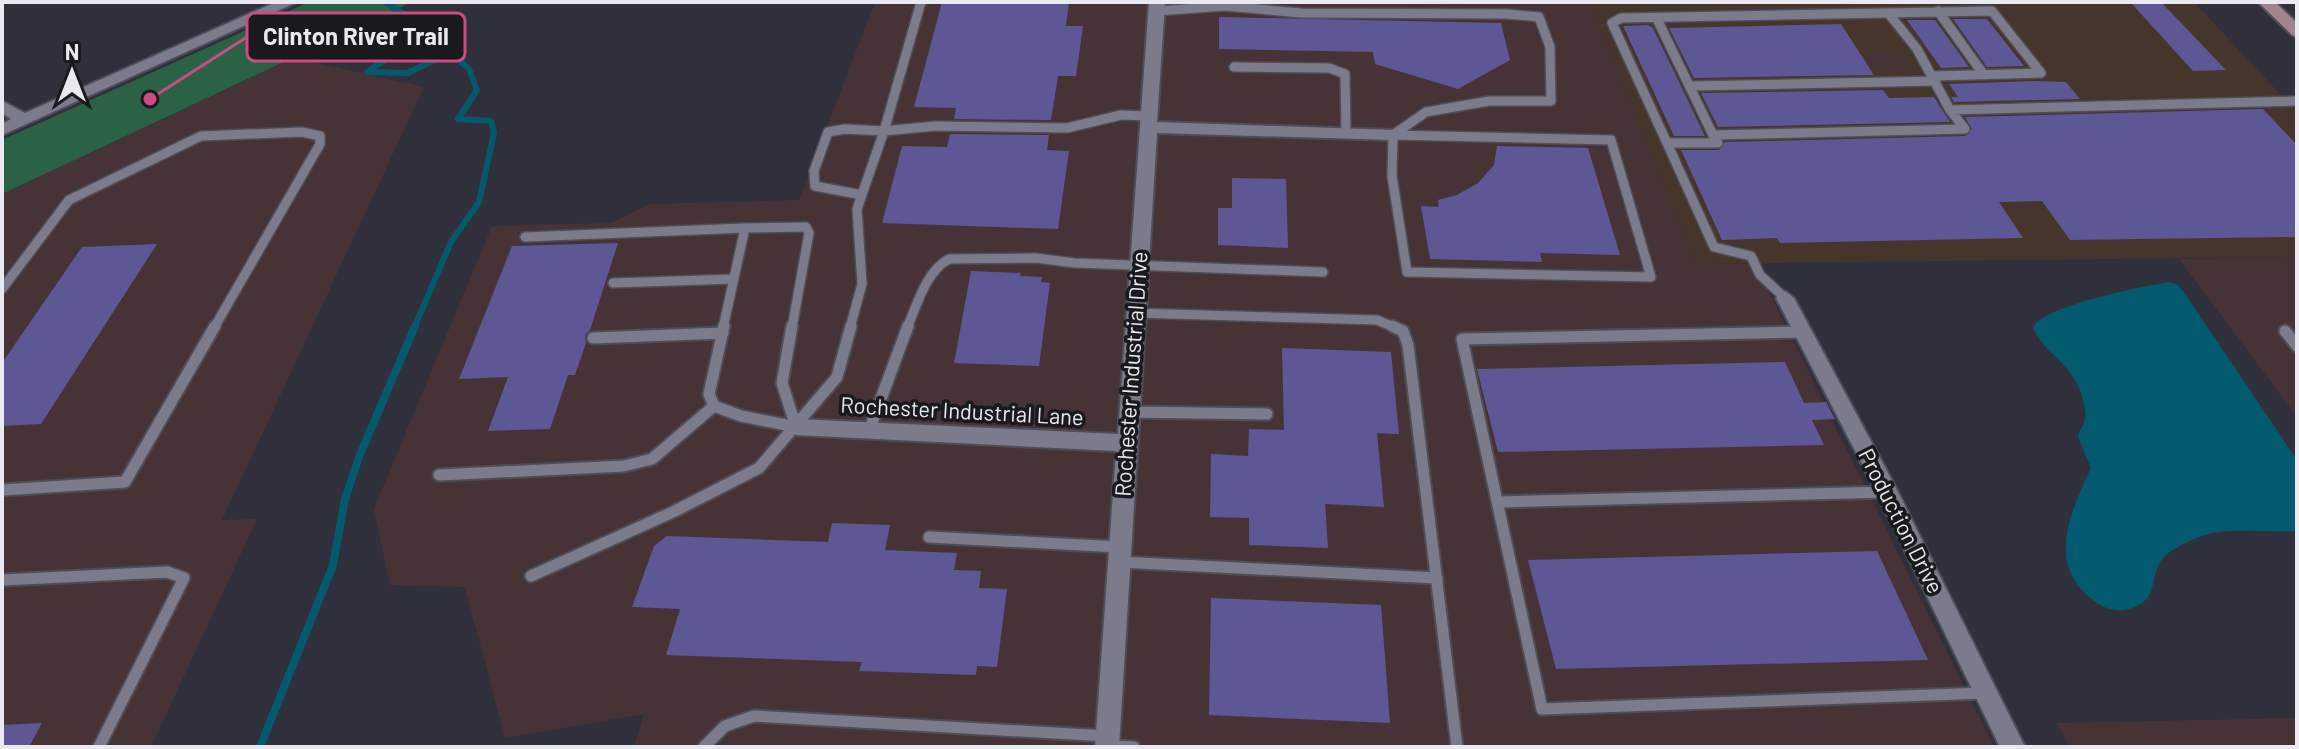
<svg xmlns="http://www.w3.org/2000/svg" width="2299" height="749" viewBox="0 0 2299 749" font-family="Barlow,sans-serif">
	<rect width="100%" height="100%" fill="#30303d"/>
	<path fill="#45352a" d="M 1589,2 L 2194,2 L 2297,112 L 2297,257 L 1696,264 Z"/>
	<path fill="#473336" d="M 875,2 L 1589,2 L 1696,264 L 1755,264 L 1994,747 L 634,747 L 644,714 L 505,738 L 465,587 L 390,585 L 374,509 L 492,226 L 612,223 L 650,204 L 799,200 Z
		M 1899,52 L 1911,70 L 1875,71 L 1863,53 Z
		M 293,58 L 424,87 L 222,520 L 257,519 L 151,747 L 2,747 L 2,194 Z
		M 2297,257 L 2297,417 L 2179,259 Z
		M 2297,718 L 2297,747 L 2070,747 L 2057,723 Z"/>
	<path fill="#2a6245" d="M 309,2 L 412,2 L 2,194 L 2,140 Z"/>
	<path fill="#03596d" d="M 2169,282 L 2177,284 L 2184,292 L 2297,460 L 2297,531 C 2262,534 2229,524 2194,539 C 2184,544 2170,550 2163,558 C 2150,573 2158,595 2139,605 C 2127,612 2110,612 2099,604 C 2044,569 2069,515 2091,468 L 2078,437 C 2079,430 2084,426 2085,419 C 2087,414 2084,406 2083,400 C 2073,360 2045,357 2033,327 C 2046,305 2141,287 2169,282 Z"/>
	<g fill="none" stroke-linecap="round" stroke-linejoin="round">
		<path stroke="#03596d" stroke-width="6" d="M 384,2 L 403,13 L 380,39 L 388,50 L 385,60 L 367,72 L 408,73 L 442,56 L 462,56 L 462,63 L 469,69 L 477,90 L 458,119 L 491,121 L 494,133 L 479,202 L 451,242 L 414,328"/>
		<path stroke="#03596d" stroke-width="8" d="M 260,747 L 333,565 L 345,499 L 359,457 L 415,326"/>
	</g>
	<path fill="#5d5895" d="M 942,2 L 1069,2 L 1066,26 L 1083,26 L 1076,76 L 1058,76 L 1051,120 L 954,119 L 956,108 L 914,107 Z
		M 2132,4 L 2163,4 L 2226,70 L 2193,71 Z
		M 1219,17 L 1501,23 L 1510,60 L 1458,89 L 1375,64 L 1373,52 L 1219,49 Z
		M 1953,19 L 1987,19 L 2024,66 L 1987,67 Z
		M 1907,20 L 1935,20 L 1969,67 L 1941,68 Z
		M 1841,24 L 1874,75 L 1694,78 L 1669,28 Z
		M 1648,25 L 1653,28 L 1705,136 L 1674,136 L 1623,26 Z
		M 2035,81 L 2066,82 L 2080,99 L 1954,102 L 1951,97 L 1958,97 L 1949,84 Z
		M 1883,90 L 1889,98 L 1934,97 L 1950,122 L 1718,127 L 1701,93 Z
		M 2263,109 L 2297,145 L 2297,237 L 2070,240 L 2042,201 L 1999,202 L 2023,238 L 1780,243 L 1777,238 L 1722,240 L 1681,150 L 1719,150 L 1725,142 L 1965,136 L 1972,129 L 1965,117 Z
		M 950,134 L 1049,135 L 1047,150 L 1069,151 L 1058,229 L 882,223 L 902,146 L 947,147 Z
		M 1497,146 L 1588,148 L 1620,255 L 1540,253 L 1542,262 L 1430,259 L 1421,206 L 1439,207 L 1438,200 L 1457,195 L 1478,183 L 1494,165 Z
		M 1232,178 L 1286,179 L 1288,248 L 1218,245 L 1218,208 L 1232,208 Z
		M 618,243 L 590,330 L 585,335 L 586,343 L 575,375 L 568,375 L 550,429 L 488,431 L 508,377 L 459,379 L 512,246 Z
		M 157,244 L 41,424 L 2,426 L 2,363 L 82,247 Z
		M 971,271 L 1021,273 L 1020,276 L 1042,277 L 1041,282 L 1050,283 L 1039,366 L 954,363 Z
		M 1282,348 L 1391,352 L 1399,434 L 1377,433 L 1384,507 L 1325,504 L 1328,548 L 1249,545 L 1249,518 L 1210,517 L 1211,454 L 1248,456 L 1249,429 L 1284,430 Z
		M 1785,362 L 1804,403 L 1826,402 L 1835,419 L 1812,420 L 1824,445 L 1498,452 L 1477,369 Z
		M 832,523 L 890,525 L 885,550 L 957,553 L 954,570 L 981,571 L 979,588 L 1007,589 L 997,667 L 977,666 L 976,675 L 859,671 L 862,662 L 666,655 L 680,609 L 632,607 L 654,546 L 667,536 L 828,542 Z
		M 1877,551 L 1928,660 L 1556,669 L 1528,560 Z
		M 1211,598 L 1381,605 L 1390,723 L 1209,715 Z
		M 42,723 L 29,747 L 2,747 L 2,725 Z"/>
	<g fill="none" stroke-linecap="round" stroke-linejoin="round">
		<defs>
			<path id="lane-far1" d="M 1156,11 L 1225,6 L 1301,13 L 1507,14 L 1539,17 L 1550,47 L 1551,101 L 1489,101 L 1426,112 L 1393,135
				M 1938,11 L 1984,75
				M 1889,14 L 1917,49 L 1950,110
				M 1657,19 L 1713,135
				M 1234,67 L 1329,68 L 1345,74 L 1346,133
				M 1690,86 L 1936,81
				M 1393,135 L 1611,140 L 1651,277 L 1407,272 L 1392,176 Z
				M 1667,143 L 1612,23 L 1621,18 L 1992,11 L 2041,73 L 1933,76
				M 862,195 L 815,186 L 814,171 L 828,132 L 845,129 L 884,131 L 921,2
				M 525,237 L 745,228
				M 613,283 L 734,279
				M 2,289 L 69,200 L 201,136 L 302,132 L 320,136 L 320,144 L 214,328
				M 1785,298 L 1760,275 L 1751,256 L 1714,247 L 1667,143 L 1718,143 L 1713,135 L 1965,129 L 1950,110 L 2297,101
				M 1135,313 L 1377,320 L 1396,328
				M 723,328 L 745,228 L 806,227 L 809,233 L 792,328
				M 850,328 L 862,284 L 857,209 L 884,131 L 935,126 L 1067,128 L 1121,115 L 1149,116
				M 907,328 C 917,305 926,271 949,259 L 1036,258 L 1075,263 L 1323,272"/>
			<path id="lane" d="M 724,326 L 709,394 L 714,406 L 741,416 L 796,427 L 782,383 L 792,326
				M 1392,326 L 1403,331 L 1408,345 L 1457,747
				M 2285,331 L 2297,346
				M 1802,332 L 1462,339 L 1542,709 L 1985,693
				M 593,338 L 723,333
				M 1128,412 L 1267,414
				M 869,431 L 908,326
				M 439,475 L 624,466 L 652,459 L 714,406
				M 2,490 L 125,482 L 215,326
				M 1499,502 L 1887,492
				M 929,537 L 1119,547
				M 1120,562 L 1437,578
				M 531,576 L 675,511 L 759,468 L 837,377 L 851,326
				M 2,580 L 167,572 L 184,578 L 99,747
				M 1109,746 L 1134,747
				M 704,747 L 725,726 L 754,716 L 1107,736"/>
			<path id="street" d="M 276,2 L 297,2 L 2,135 L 2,124 L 11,119 L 2,113 L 2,101 L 25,113 Z
				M 1149,2 L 1165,2 L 1157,122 L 1393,130 L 1401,135 L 1393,140 L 1157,133 L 1119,747 L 1095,747 L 1116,451 L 796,435 L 789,433 L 786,427 L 789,421 L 796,419 L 1118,434 Z
				M 1785,291 L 1794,298 L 1895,486 L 2025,747 L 2000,747 L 1878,495 L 1776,298 Z"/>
			<path id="secondary" d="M 2258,2 L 2275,2 L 2297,23 L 2297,37 L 2292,35 Z"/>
		</defs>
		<use href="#lane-far1" stroke="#4e4e59" stroke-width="12"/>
		<use href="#lane" stroke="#4e4e59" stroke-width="15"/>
		<use href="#street" stroke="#4e4e59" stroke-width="4"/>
		<use href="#secondary" stroke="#4e4e59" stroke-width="4"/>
		<use href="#lane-far1" stroke="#7c7b8b" stroke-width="9"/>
		<use href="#lane" stroke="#7c7b8b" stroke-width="11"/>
		<use href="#street" fill="#7c7b8b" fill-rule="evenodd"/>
		<use href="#secondary" fill="#a3848e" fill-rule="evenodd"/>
	</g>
	<g text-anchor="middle" stroke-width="7" stroke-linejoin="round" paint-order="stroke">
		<g font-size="22" fill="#e9e9f2" stroke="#19191e">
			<text transform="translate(1131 374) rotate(-86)" y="8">Rochester Industrial Drive</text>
			<text transform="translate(962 411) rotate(3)" y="8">Rochester Industrial Lane</text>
			<text transform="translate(1901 521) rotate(63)" y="8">Production Drive</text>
		</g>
	</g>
	<path fill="none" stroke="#cc4c81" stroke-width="3" d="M150 99L247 37"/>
	<circle fill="#cc4c81" stroke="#19191e" stroke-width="3" cx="150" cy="99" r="8"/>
	<rect fill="#19191e" stroke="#cc4c81" stroke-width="3" x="247" y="13" width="218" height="48" rx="8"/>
	<g font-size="24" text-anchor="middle" font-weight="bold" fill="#e9e9f2">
		<text x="356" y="45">Clinton River Trail</text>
	</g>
	<rect width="2299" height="749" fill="none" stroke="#e9e9f2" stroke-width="8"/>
	<g transform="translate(72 72)" stroke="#19191e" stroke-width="6" paint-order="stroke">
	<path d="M0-6L14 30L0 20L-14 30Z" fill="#e9e9f2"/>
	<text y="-12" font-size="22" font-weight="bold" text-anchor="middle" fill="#e9e9f2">N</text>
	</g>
</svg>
